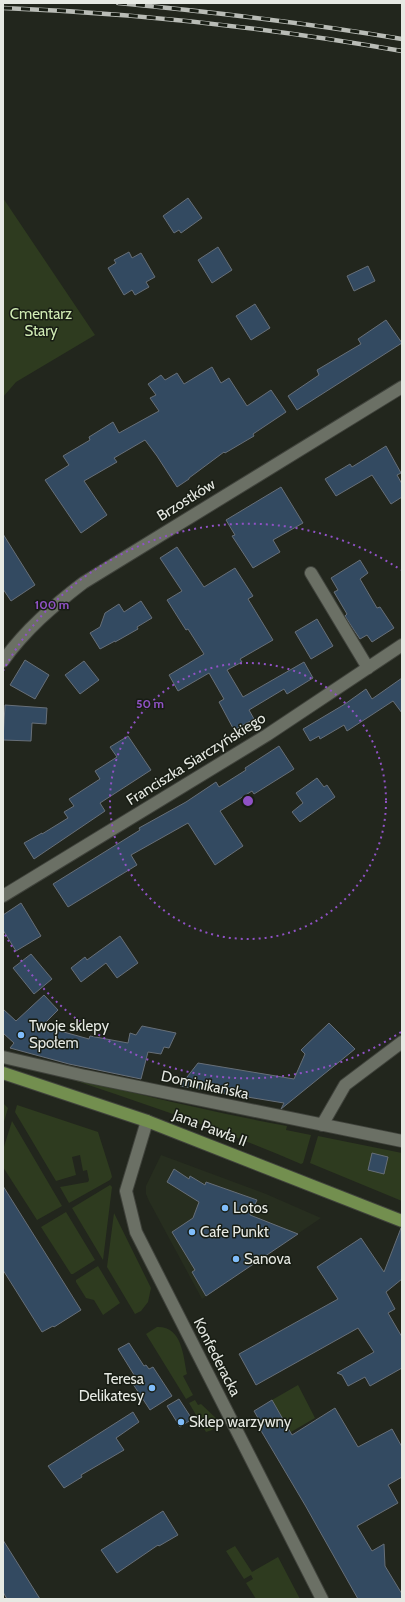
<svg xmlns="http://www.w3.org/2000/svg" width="405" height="1602" viewBox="0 0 405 1602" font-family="Cabin,sans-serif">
	<rect width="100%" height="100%" fill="#22261d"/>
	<path fill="#272e1f" d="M 161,1155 L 266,1194 L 321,1218 L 202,1299 L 149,1201 L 146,1194 L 146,1186 Z"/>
	<path fill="#2e3b1f" d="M 3,198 L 95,335 L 16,382 L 3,397 Z
		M 31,1066 C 115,1089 200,1110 287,1126 L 286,1130 L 311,1135 L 303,1163 L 301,1164 C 213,1126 122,1096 31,1066 Z
		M 3,1103 L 8,1108 L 3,1125 Z
		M 17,1105 L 98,1132 L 111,1173 L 112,1177 L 110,1180 L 69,1203 L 60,1187 C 70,1185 78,1184 88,1182 L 89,1180 L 87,1170 L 83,1171 L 80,1155 L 72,1157 L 76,1175 L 56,1181 L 15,1112 Z
		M 12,1121 L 62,1206 L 37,1220 L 3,1167 L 3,1150 Z
		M 318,1136 L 402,1153 L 402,1201 L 310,1163 Z
		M 110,1185 L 112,1187 L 103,1260 L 72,1208 Z
		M 66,1212 L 95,1260 L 73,1274 L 71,1274 L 41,1227 Z
		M 114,1213 L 151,1288 L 148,1302 L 141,1311 L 135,1314 L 107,1267 Z
		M 98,1266 L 120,1303 L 103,1315 L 94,1300 L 86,1298 L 76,1282 L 76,1280 Z
		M 157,1327 C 182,1326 183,1355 187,1374 L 183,1376 L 193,1395 L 186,1399 L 146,1334 Z
		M 298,1385 L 315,1418 L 291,1432 L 272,1400 Z
		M 195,1400 L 198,1405 L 201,1404 L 220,1422 L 212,1430 L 206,1432 L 189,1403 Z
		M 235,1546 L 252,1572 L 278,1557 L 300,1599 L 256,1599 L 246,1583 L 253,1579 L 251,1575 L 244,1579 L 226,1551 Z"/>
	<path fill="#334a61" stroke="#676f78" d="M 188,198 L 202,218 L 181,233 L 179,230 L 174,233 L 163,216 Z
		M 218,247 L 232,270 L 212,283 L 198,260 Z
		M 129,252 L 132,258 L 141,253 L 155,277 L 146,282 L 149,287 L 135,295 L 132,290 L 124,295 L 108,268 L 116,263 L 114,260 Z
		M 368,266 L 375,281 L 354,291 L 347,276 Z
		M 255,304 L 270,328 L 251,340 L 236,316 Z
		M 386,320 L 402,343 L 297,410 L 288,396 L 319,375 L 317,370 L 361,344 L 358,339 Z
		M 212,367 L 221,383 L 229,378 L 247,406 L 271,390 L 286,412 L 253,434 L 254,436 L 225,453 L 224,452 L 189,478 L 189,479 L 177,487 L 157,456 L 145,440 L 114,458 L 117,462 L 84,481 L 107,515 L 81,533 L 45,480 L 69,465 L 63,456 L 90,440 L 89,437 L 113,422 L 119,433 L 159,411 L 150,398 L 156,395 L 148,384 L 161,375 L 165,380 L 177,373 L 184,384 Z
		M 386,446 L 401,473 L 397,475 L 402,484 L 402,497 L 391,504 L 372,475 L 336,496 L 325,479 L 350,464 L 352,467 Z
		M 281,487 L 303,523 L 273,540 L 280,552 L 253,568 L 232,536 L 235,535 L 226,520 Z
		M 3,534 L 35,585 L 11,601 L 3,589 Z
		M 177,547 L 204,587 L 235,568 L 253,596 L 248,599 L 273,640 L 240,659 L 242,662 L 227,670 L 243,697 L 304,662 L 313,678 L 287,694 L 284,689 L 249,710 L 254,719 L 234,730 L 219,702 L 224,699 L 209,673 L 178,691 L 169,675 L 204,654 L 188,629 L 186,630 L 167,600 L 182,591 L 160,558 Z
		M 360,560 L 368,573 L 360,579 L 377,608 L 380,607 L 394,628 L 372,642 L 367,635 L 360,639 L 350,624 L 345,616 L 347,614 L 334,592 L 338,590 L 331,578 Z
		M 141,601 L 152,618 L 137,627 L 138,629 L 115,642 L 115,641 L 100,649 L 90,633 L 100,627 L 105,613 L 119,604 L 124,612 Z
		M 317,619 L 333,646 L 311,659 L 295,632 Z
		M 25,660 L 49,675 L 35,699 L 10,685 Z
		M 84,661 L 99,680 L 80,694 L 65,675 Z
		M 402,678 L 402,713 L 393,701 L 347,731 L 344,725 L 320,739 L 319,736 L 310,741 L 303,729 L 345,704 L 366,689 L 372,699 Z
		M 5,705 L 47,708 L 46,724 L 32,723 L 31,741 L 3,740 Z
		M 128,736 L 151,770 L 100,803 L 105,811 L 34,859 L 24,843 L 42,833 L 42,834 L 68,818 L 64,812 L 74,806 L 69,799 L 100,779 L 95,771 L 117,757 L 110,747 Z
		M 279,746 L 294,769 L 254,794 L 252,791 L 220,811 L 243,846 L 215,865 L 188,823 L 131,855 L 137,865 L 68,907 L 53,884 L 140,830 L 139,828 L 186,802 L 216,782 L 219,787 L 246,770 L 245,768 Z
		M 317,778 L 324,787 L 327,785 L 335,797 L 300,822 L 292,812 L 303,803 L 296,793 Z
		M 21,903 L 41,936 L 16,951 L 3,930 L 3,915 Z
		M 120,936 L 138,963 L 117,978 L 106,963 L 81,982 L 71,968 L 85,957 L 87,960 Z
		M 31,954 L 52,979 L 34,994 L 13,968 Z
		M 44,995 L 58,1010 L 42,1026 L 89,1039 L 90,1036 L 128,1043 L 130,1033 L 136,1035 L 142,1026 L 176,1033 L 169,1048 L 164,1047 L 161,1054 L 148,1052 L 141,1079 L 69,1064 L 10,1048 L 14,1043 L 3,1033 L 3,1009 L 16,1021 Z
		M 329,1023 L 355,1049 L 281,1109 L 284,1103 L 180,1086 L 198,1063 L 294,1079 L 305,1054 L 301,1050 Z
		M 372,1153 L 388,1157 L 384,1174 L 368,1170 Z
		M 174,1169 L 189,1179 L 190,1176 L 205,1185 L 206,1182 L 257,1200 L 250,1215 L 298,1234 L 206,1296 L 192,1272 L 195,1270 L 172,1232 L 193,1218 L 199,1202 L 167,1182 Z
		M 3,1186 L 81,1310 L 54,1327 L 53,1326 L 42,1332 L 3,1270 Z
		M 401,1228 L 402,1279 L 386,1292 L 395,1309 L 388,1313 L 402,1337 L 402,1368 L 370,1386 L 365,1377 L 348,1386 L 342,1375 L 337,1373 L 374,1352 L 358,1328 L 256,1385 L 239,1354 L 338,1299 L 317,1267 L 361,1238 L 384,1272 Z
		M 129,1343 L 144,1366 L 146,1365 L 149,1369 L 153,1367 L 172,1396 L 150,1410 L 131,1381 L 136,1378 L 118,1349 Z
		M 179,1399 L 192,1419 L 180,1427 L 167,1406 Z
		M 272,1400 L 292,1435 L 335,1408 L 358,1447 L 392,1429 L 402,1447 L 402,1477 L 388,1485 L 398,1503 L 357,1526 L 372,1551 L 384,1544 L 385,1566 L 402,1594 L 402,1599 L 358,1599 L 305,1505 L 260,1429 L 263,1427 L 254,1411 Z
		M 133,1412 L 139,1422 L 116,1438 L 124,1450 L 81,1475 L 82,1477 L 64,1488 L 48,1466 Z
		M 163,1511 L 178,1535 L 159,1546 L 158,1545 L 117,1573 L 101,1550 Z
		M 3,1540 L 40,1599 L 7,1599 L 3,1592 Z"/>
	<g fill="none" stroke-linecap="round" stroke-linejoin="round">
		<defs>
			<path id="minor" d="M 311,573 L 368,668
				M 3,661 C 25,630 53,606 83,583 L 402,387
				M 3,896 L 267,735 L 402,645
				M 3,1057 L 85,1076 L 402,1141
				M 147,1121 L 126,1191 L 136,1232 L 322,1599
				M 322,1125 L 345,1085 L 402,1042"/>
			<path id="major" d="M 3,1073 L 147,1121 L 402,1221"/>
		</defs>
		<use href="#minor" stroke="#40433c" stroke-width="14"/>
		<use href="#major" stroke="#40433c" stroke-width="14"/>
		<use href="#minor" stroke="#6b7065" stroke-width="12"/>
		<use href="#major" stroke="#738f4f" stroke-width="12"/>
		<defs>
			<path id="rail" d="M 118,3 C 213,12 308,23 402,39
				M 3,8 C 137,13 270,28 402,51"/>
		</defs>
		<use href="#rail" stroke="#b9bcb6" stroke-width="4.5"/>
		<use href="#rail" stroke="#181d14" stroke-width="3" stroke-dasharray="9" stroke-linecap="butt"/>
	</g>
	<g fill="none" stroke="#9052c6" stroke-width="2" stroke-dasharray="2 4">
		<circle cx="248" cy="801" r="138"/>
		<path d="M401 1032A277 277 0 0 1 3 931M3 671A277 277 0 0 1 401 570"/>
	</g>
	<g fill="#80bdfa" stroke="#181d14" stroke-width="1.5">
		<circle cx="21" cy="1035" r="4"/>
		<circle cx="225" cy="1208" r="4"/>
		<circle cx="192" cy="1232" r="4"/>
		<circle cx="236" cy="1259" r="4"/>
		<circle cx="152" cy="1388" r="4"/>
		<circle cx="181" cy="1422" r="4"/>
	</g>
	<g text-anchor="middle" stroke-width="3" stroke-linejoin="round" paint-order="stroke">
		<g font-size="15" fill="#cfeab3" stroke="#181d14">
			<text x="41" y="319">Cmentarz<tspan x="41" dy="17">Stary</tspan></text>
		</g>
		<g font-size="15" fill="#e6e9e3" stroke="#181d14">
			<text transform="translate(186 500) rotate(-32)" y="5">Brzostków</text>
			<text transform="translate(196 759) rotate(-32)" y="5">Franciszka Siarczyńskiego</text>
			<text transform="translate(205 1085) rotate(12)" y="5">Dominikańska</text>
			<text transform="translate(210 1128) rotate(21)" y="5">Jana Pawła II</text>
			<text transform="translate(217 1357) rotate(63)" y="5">Konfederacka</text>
		</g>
		<g font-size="15" fill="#e6e9e3" stroke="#181d14" text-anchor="start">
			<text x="29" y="1031">Twoje sklepy<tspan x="29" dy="17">Społem</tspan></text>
			<text x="233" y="1213">Lotos</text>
			<text x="200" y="1237">Cafe Punkt</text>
			<text x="244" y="1264">Sanova</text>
			<text x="144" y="1384" text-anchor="end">Teresa<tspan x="144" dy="17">Delikatesy</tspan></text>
			<text x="189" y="1427">Sklep warzywny</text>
		</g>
	</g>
	<circle cx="248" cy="801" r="6" fill="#9052c6" stroke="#181d14" stroke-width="2"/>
	<g font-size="12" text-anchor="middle" font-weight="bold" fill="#9052c6" stroke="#181d14" stroke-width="3" stroke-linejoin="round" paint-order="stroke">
		<text x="52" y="609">100 m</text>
		<text x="150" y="708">50 m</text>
	</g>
	<rect width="405" height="1602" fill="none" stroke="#e6e9e3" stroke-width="8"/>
</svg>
